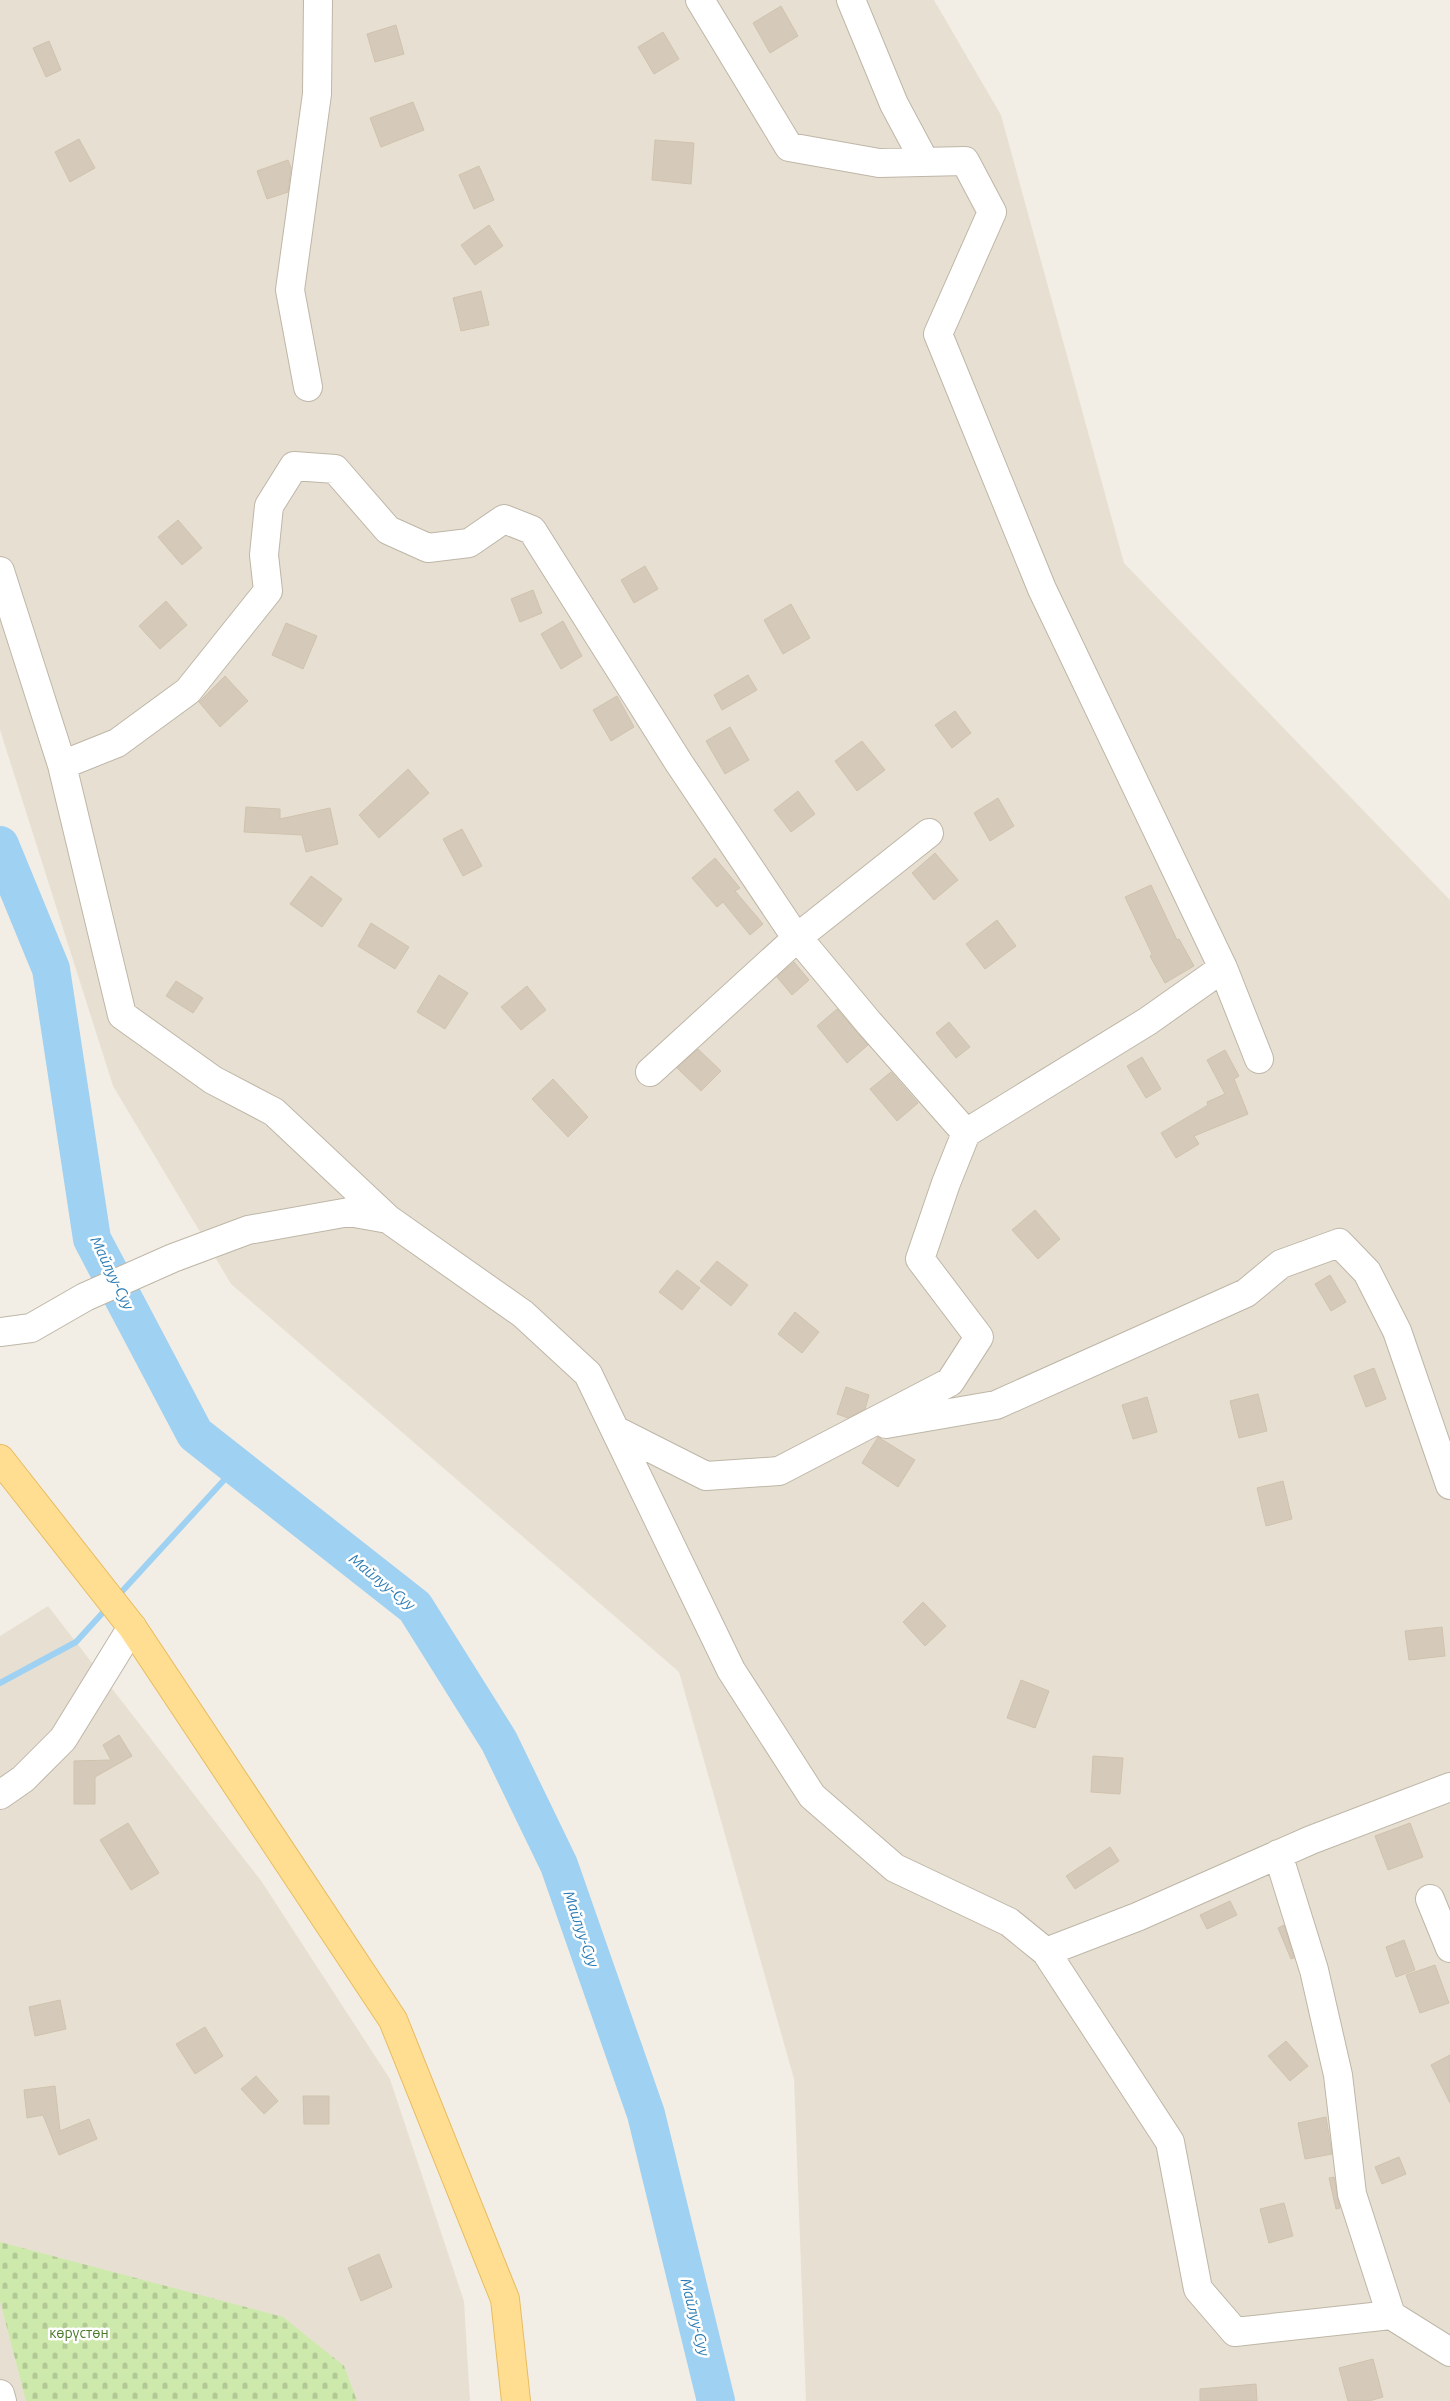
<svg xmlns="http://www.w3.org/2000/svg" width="1450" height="2401" viewBox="0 0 1450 2401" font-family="Ubuntu,sans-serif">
	<defs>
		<pattern id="cemetery-stones" width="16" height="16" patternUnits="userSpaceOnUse" patternTransform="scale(1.25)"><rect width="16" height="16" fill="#cee9ac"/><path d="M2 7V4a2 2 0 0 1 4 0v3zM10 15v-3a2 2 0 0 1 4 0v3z" fill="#b2c995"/></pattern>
	</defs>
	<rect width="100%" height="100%" fill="#f3eee5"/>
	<path fill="#e7e0d2" d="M 0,0 L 934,0 L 1001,115 L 1124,563 L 1450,900 L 1450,2401 L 806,2401 L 794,2079 L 679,1672 L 231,1284 L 113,1086 L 0,730 Z
		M 48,1606 L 262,1882 L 390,2079 L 464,2301 L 470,2401 L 0,2401 L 0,1636 Z"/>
	<path fill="url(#cemetery-stones)" d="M 0,2242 L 283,2317 L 344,2366 L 357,2401 L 26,2401 L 0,2301 Z"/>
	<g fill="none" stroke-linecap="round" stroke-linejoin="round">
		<path stroke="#9fd1f2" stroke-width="6" d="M 116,1598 L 236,1467
			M 0,1683 L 76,1642 L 108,1607"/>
		<path stroke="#9fd1f2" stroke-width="38" d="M 0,845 L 51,969 L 92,1239 L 195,1434 L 415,1607 L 499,1741 L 559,1865 L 646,2114 L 716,2401"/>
	</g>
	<path fill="#d5caba" stroke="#d0c2ad" d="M 781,6 L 798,36 L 770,53 L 753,23 Z
		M 396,25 L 404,54 L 375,62 L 367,34 Z
		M 663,32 L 679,59 L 654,74 L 638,47 Z
		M 49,41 L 61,70 L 46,77 L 33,48 Z
		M 413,102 L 424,130 L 381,147 L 370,118 Z
		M 79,139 L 95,168 L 70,182 L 55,152 Z
		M 655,140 L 694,143 L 691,184 L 652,180 Z
		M 288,160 L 291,168 L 288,192 L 267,199 L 257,171 Z
		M 479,166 L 494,200 L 474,209 L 459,175 Z
		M 489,225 L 503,246 L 475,265 L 461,245 Z
		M 481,291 L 489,325 L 461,331 L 453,298 Z
		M 178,520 L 202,548 L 182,565 L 158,537 Z
		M 645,566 L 658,589 L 634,603 L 621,580 Z
		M 533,590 L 542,613 L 520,622 L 511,599 Z
		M 166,601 L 187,625 L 160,649 L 139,626 Z
		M 791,604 L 810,638 L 783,654 L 764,620 Z
		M 563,621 L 582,656 L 561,669 L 541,634 Z
		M 286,623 L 317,636 L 303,669 L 272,655 Z
		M 748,675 L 757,690 L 722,710 L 714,695 Z
		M 225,676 L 248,701 L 220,727 L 199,702 Z
		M 617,696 L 634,727 L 611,741 L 593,710 Z
		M 955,711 L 971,733 L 952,748 L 935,725 Z
		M 730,727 L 749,760 L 725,774 L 706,741 Z
		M 862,741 L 885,770 L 857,791 L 835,761 Z
		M 408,769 L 429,793 L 379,838 L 359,815 Z
		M 798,791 L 815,814 L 791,832 L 774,810 Z
		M 998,798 L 1014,826 L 990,841 L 974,813 Z
		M 246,807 L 280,809 L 280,819 L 330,808 L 338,844 L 306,852 L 302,835 L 244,832 Z
		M 462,829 L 482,866 L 463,876 L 443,839 Z
		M 935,853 L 958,880 L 934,900 L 912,873 Z
		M 715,858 L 740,888 L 735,891 L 763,924 L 750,935 L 723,902 L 717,907 L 692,878 Z
		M 311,876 L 342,899 L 322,927 L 290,904 Z
		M 1151,885 L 1177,940 L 1179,939 L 1194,966 L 1165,983 L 1150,956 L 1152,954 L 1125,897 Z
		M 997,920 L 1016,946 L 985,969 L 966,944 Z
		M 371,923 L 409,947 L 395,969 L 358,946 Z
		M 794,962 L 809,980 L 792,995 L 777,977 Z
		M 439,975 L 468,993 L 445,1029 L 417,1012 Z
		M 176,981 L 203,998 L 193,1013 L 166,996 Z
		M 527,986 L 546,1010 L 521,1030 L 501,1007 Z
		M 837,1009 L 868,1045 L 847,1063 L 817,1026 Z
		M 949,1022 L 970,1047 L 956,1058 L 936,1033 Z
		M 698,1049 L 721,1071 L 701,1091 L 677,1068 Z
		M 1225,1050 L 1239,1076 L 1234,1079 L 1248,1114 L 1194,1136 L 1199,1144 L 1176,1158 L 1161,1133 L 1208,1105 L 1207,1102 L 1225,1094 L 1207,1060 Z
		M 1142,1057 L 1161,1089 L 1146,1098 L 1127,1066 Z
		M 891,1072 L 918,1103 L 897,1121 L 870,1089 Z
		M 553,1079 L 588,1117 L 568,1137 L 532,1099 Z
		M 1035,1210 L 1060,1239 L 1038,1259 L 1012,1230 Z
		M 717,1261 L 748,1285 L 731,1306 L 700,1281 Z
		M 677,1270 L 700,1288 L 682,1310 L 659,1292 Z
		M 1330,1275 L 1346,1302 L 1331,1311 L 1315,1284 Z
		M 795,1312 L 819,1332 L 802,1353 L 778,1334 Z
		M 1374,1368 L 1386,1399 L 1366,1407 L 1354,1376 Z
		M 846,1387 L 869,1395 L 865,1409 L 848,1418 L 837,1414 Z
		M 1258,1394 L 1267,1431 L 1239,1438 L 1230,1401 Z
		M 1147,1397 L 1157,1432 L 1133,1439 L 1122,1405 Z
		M 878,1437 L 915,1460 L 898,1487 L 862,1463 Z
		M 1283,1481 L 1292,1519 L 1266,1526 L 1257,1488 Z
		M 923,1602 L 946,1626 L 925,1646 L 903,1622 Z
		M 1442,1627 L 1445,1656 L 1409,1660 L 1405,1631 Z
		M 1021,1680 L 1049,1691 L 1035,1728 L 1007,1718 Z
		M 119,1735 L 132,1756 L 95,1777 L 95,1804 L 74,1804 L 74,1761 L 111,1760 L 103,1745 Z
		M 1093,1756 L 1123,1758 L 1120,1794 L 1091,1792 Z
		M 128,1823 L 159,1873 L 131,1890 L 100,1840 Z
		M 1410,1823 L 1423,1857 L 1388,1870 L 1375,1836 Z
		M 1110,1847 L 1119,1861 L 1075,1889 L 1066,1876 Z
		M 1230,1901 L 1237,1915 L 1207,1929 L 1200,1915 Z
		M 1284,1925 L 1294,1958 L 1291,1959 L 1278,1928 Z
		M 1404,1940 L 1415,1970 L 1396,1977 L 1386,1947 Z
		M 1435,1965 L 1449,2003 L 1420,2013 L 1406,1975 Z
		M 60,2000 L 66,2029 L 35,2036 L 29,2007 Z
		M 205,2027 L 223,2056 L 195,2074 L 176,2044 Z
		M 1286,2041 L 1308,2066 L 1290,2081 L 1268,2056 Z
		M 1450,2055 L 1450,2103 L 1431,2065 Z
		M 256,2076 L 278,2101 L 264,2114 L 241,2089 Z
		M 55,2086 L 60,2131 L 89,2119 L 97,2139 L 59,2155 L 43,2115 L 27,2118 L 24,2090 Z
		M 303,2096 L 329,2096 L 329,2124 L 304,2124 Z
		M 1326,2117 L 1332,2154 L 1305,2159 L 1298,2123 Z
		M 1399,2157 L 1406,2174 L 1382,2184 L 1375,2167 Z
		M 1334,2177 L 1340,2208 L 1336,2209 L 1329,2178 Z
		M 1284,2203 L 1293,2236 L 1269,2243 L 1260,2209 Z
		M 379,2254 L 392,2287 L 361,2301 L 348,2268 Z
		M 1373,2359 L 1383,2397 L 1369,2401 L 1348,2401 L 1339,2368 Z
		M 1256,2384 L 1257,2401 L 1200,2401 L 1200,2389 Z"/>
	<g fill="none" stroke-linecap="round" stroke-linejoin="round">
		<defs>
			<path id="minor" d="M 700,0 L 789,147 L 879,163 L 965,161 L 992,212 L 938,334 L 1042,589 L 1223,968 L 1259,1059
				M 851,0 L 894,104 L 925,162
				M 308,387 L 290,290 L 317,94 L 318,0
				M 0,571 L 62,765 L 122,1015 L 213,1080 L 274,1112 L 388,1219
				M 62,765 L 117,743 L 188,691 L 268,591 L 264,555 L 269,506 L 294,466 L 335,469 L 388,530 L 428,548 L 469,543 L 504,519 L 532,530 L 679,763 L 789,927 L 869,1023 L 966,1133
				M 650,1072 L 798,937 L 929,833
				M 0,1332 L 31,1328 L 85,1297 L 173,1258 L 248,1230 L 349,1212 L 388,1219 L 523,1314 L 588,1374 L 615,1430 L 706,1476 L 779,1471 L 950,1382 L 979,1337 L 920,1259 L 946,1183 L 966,1133 L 1148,1021 L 1223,968
				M 886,1424 L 996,1405 L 1246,1293 L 1281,1264 L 1339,1243 L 1367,1272 L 1397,1331 L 1450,1485
				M 615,1430 L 731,1670 L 812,1796 L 895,1868 L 1009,1922 L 1046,1952 L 1170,2142 L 1198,2289 L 1235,2332 L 1391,2315 L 1450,2352
				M 0,1795 L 23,1779 L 63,1739 L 132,1627
				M 1278,1854 L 1314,1970 L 1338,2075 L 1352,2194 L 1391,2315
				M 1430,1899 L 1450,1948
				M 1046,1952 L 1137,1917 L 1311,1840 L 1450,1787
				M 0,2394 L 2,2401"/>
			<path id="major" d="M 0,1459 L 132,1627 L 393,2020 L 505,2299 L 516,2401"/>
		</defs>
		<use href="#minor" stroke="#beb6a7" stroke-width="30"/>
		<use href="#major" stroke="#e7bc5f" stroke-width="30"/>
		<use href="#minor" stroke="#fff" stroke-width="28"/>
		<use href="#major" stroke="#ffde91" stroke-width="28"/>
	</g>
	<g text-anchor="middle" stroke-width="5" stroke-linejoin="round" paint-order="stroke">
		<g font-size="14" fill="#467826" stroke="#fff">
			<text x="79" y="2338">көрүстөн</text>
		</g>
		<g font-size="15" font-style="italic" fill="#2b7cb4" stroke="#fff">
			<text transform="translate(112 1273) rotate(64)" y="5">Майлуу-Суу</text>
			<text transform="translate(382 1582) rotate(39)" y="5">Майлуу-Суу</text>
			<text transform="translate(581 1929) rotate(71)" y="5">Майлуу-Суу</text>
			<text transform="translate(695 2317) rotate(76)" y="5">Майлуу-Суу</text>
		</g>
	</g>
</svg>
